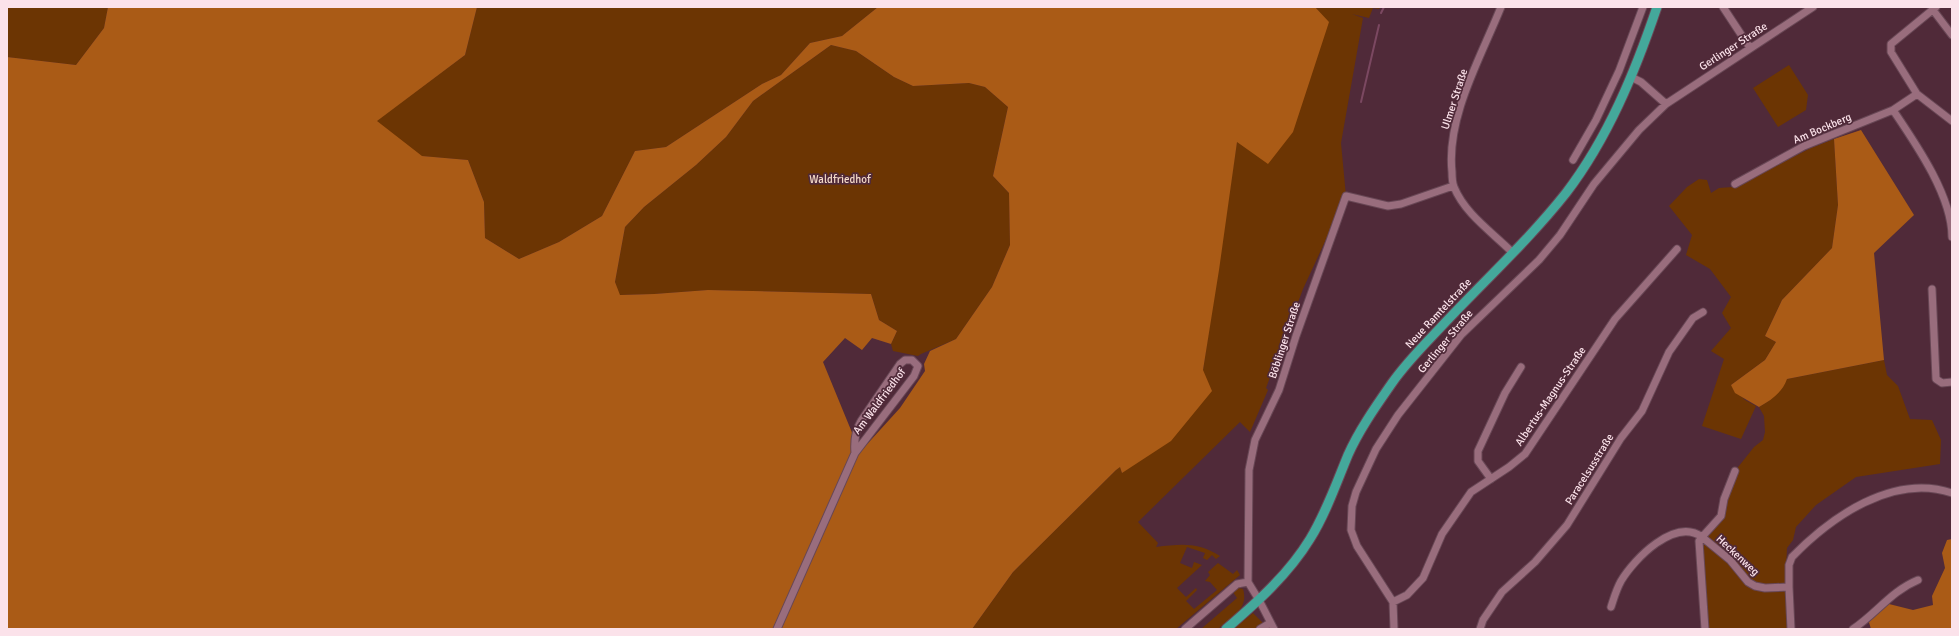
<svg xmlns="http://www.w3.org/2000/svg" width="1959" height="636" viewBox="0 0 1959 636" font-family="Signika,sans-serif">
	<rect width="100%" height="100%" fill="#502a39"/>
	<path fill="#6c3503" d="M 7,7 L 108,7 L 104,28 L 76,65 L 7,57 Z
		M 477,7 L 878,7 L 842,36 L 810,43 L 781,75 L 762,84 L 666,147 L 635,151 L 602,216 L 559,242 L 519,259 L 485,238 L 484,202 L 468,160 L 421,156 L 376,121 L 465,55 Z
		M 1315,7 L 1380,7 L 1379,9 L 1373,8 L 1369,18 L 1352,14 L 1363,18 L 1341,143 L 1346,196 L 1303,289 L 1266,388 L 1268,390 L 1250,432 L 1240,422 L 1138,522 L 1158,543 L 1156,547 C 1182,544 1197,542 1220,556 L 1216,559 L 1212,555 L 1207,560 L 1203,558 L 1205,553 L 1187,547 L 1180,563 L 1192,568 L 1194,562 L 1202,565 L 1177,588 L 1186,597 L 1196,588 L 1197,590 L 1186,601 L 1194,609 L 1217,590 L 1210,582 L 1205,581 L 1210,575 L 1208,572 L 1218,563 L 1233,574 L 1237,570 L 1240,575 L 1176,629 L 972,629 L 1013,572 L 1120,466 L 1122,473 L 1203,370 L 1237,141 L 1328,22 Z
		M 831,45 L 856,51 L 894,77 L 913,86 L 969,83 L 985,87 L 1008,107 L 993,176 L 1009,193 L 1010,245 L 992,287 L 956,339 L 921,354 L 918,356 L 893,351 L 891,344 L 897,331 L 879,320 L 871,294 L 708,290 L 654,294 L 619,295 L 615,282 L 625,227 L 644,207 L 696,165 L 726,137 L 753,101 Z
		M 1789,65 L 1808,95 L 1806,110 L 1778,127 L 1753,88 Z
		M 1834,139 L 1838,205 L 1832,248 L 1782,300 L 1765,336 L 1776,342 L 1765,360 L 1731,385 L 1745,400 L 1756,406 L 1741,439 L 1702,426 L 1724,359 L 1711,351 L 1731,328 L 1722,313 L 1731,297 L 1710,269 L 1686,255 L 1692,235 L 1669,206 L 1687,187 L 1699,179 L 1707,180 L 1711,193 L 1719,188 L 1733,187 L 1811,148 Z
		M 1884,360 L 1887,375 L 1898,386 L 1910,419 L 1932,420 L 1941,440 L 1940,464 L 1856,477 L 1816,505 L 1796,527 L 1793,540 L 1787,548 L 1786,567 L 1792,629 L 1705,629 L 1699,541 L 1721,516 L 1735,471 L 1754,447 L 1763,440 L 1765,432 L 1764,416 L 1759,407 L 1770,400 L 1787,379 Z
		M 1239,588 L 1243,589 C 1249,609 1232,617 1218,629 L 1201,629 L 1237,598 L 1233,592 Z
		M 1253,613 L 1263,623 L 1258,628 L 1233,629 Z"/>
	<path fill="#aa5b16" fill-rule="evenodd" d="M 108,7 L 477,7 L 465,55 L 377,121 L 422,156 L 468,160 L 484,202 L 485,238 L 519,259 L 559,242 L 602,216 L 635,151 L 666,147 L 762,84 L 781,75 L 810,43 L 842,36 L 878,7 L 1315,7 L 1329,22 L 1293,132 L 1268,164 L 1237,142 L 1219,270 L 1203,370 L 1212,391 L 1171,441 L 1122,473 L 1120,467 L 1116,470 L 1013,572 L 972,629 L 7,629 L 7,57 L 76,65 L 104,28 ZM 831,45 L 856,51 L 894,77 L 913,86 L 969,83 L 985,87 L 1008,107 L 993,176 L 1009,193 L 1010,245 L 992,287 L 956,339 L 930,351 L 924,364 L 925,371 L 900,408 L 860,452 L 823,362 L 845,338 L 862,350 L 872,338 L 891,344 L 897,331 L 879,320 L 871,294 L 708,290 L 654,294 L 620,295 L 615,282 L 625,227 L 644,207 L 696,165 L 726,137 L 753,101 Z
		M 1861,130 L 1914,215 L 1874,253 L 1884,360 L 1787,379 C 1782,393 1771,400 1759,407 L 1735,393 L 1731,385 L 1765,360 L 1776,342 L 1765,336 L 1782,300 L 1832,248 L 1838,205 L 1834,139 Z
		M 1952,539 L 1952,629 L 1871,629 L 1868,619 L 1885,603 L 1913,610 L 1933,605 L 1932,596 L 1945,568 L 1942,553 L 1947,540 Z"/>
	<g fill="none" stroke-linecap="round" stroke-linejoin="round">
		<path stroke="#7b4861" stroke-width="2" d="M 1381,13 L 1384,7
			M 1361,102 L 1379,25"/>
		<defs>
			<path id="minor" d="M 1501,7 C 1481,57 1446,117 1452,172 C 1452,177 1452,182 1454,187 C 1465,214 1492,232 1512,252
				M 1723,7 L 1750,48
				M 1936,7 L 1891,44 L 1891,52 L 1917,94 L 1952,121
				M 1933,10 L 1952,35
				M 1631,77 L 1641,82 L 1666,104
				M 1893,110 C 1916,144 1952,196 1952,237
				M 1573,160 L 1596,120 L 1619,71 L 1643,7
				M 1735,184 L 1804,146 L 1893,110 L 1917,94
				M 1932,289 L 1936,379 L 1942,383 L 1952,382
				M 1735,471 L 1724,499 L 1721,516 L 1702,537 L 1730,560 L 1748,582 L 1755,586 L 1765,588 L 1789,587 L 1791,629
				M 1491,479 L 1478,461 L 1478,451 L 1505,393 L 1521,367
				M 1789,587 L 1789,565 L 1792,557 C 1831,517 1893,473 1952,493
				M 1393,602 L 1407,595 L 1423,578 L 1442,534 L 1471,492 L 1509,467 L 1525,454 L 1615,319 L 1677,249
				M 1611,607 C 1614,598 1616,590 1621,581 C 1634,559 1675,517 1702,537 L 1699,541 L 1705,629
				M 777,629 L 855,453 L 914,376 L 918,366 L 912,360 L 905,360 L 900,364 L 861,421 C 855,431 854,441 855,453
				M 1185,629 L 1237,584 L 1248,582
				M 1260,629 L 1270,623
				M 1274,629 L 1259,600 L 1248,582 L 1249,470 L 1255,440 L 1279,390 L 1296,336 L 1346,196 L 1388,206 L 1401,204 L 1453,186
				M 1394,629 L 1393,602 L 1357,546 L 1351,530 L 1352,506 L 1356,492 L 1376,449 L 1398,415 L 1461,335 L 1539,260 L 1560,235 L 1594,184 L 1639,130 L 1666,104 L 1813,7
				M 1480,629 L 1483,620 L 1502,592 L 1535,562 L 1567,525 L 1621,438 L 1642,411 L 1669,352 L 1693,318 L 1703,312
				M 1853,629 C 1876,614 1891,591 1918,580"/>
			<path id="major" d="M 1226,629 C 1257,602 1288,575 1310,539 C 1326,513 1336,484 1348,455 C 1359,430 1376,406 1392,383 C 1406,363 1423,346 1440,328 C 1482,283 1528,241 1566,193 C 1608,138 1635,72 1657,7"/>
		</defs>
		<use href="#minor" stroke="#684755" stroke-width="9"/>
		<use href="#major" stroke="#684755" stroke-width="11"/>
		<use href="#minor" stroke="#996d7d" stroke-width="7"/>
		<use href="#major" stroke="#44a89b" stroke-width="9"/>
	</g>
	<g text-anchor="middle" stroke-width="3.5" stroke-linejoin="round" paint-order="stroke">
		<g font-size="11" fill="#fbe2ea" stroke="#502a39">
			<text transform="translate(1733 46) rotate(-33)" y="4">Gerlinger Straße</text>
			<text transform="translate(1454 99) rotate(-72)" y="4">Ulmer Straße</text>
			<text transform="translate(1822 128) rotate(-23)" y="4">Am Bockberg</text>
			<text transform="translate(1438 313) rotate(-47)" y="4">Neue Ramtelstraße</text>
			<text transform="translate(1284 340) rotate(-72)" y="4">Böblinger Straße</text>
			<text transform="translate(1445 341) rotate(-50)" y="4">Gerlinger Straße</text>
			<text transform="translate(1550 396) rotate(-56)" y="4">Albertus-Magnus-Straße</text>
			<text transform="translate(879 401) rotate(-53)" y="4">Am Waldfriedhof</text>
			<text transform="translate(1589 469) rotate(-58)" y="4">Paracelsusstraße</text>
			<text transform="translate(1738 555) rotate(43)" y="4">Heckenweg</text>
		</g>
		<g font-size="11" fill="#f4dac8" stroke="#502a39">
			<text x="840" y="183">Waldfriedhof</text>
		</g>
	</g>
	<rect width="1959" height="636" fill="none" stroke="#fbe2ea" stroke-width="16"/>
</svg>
